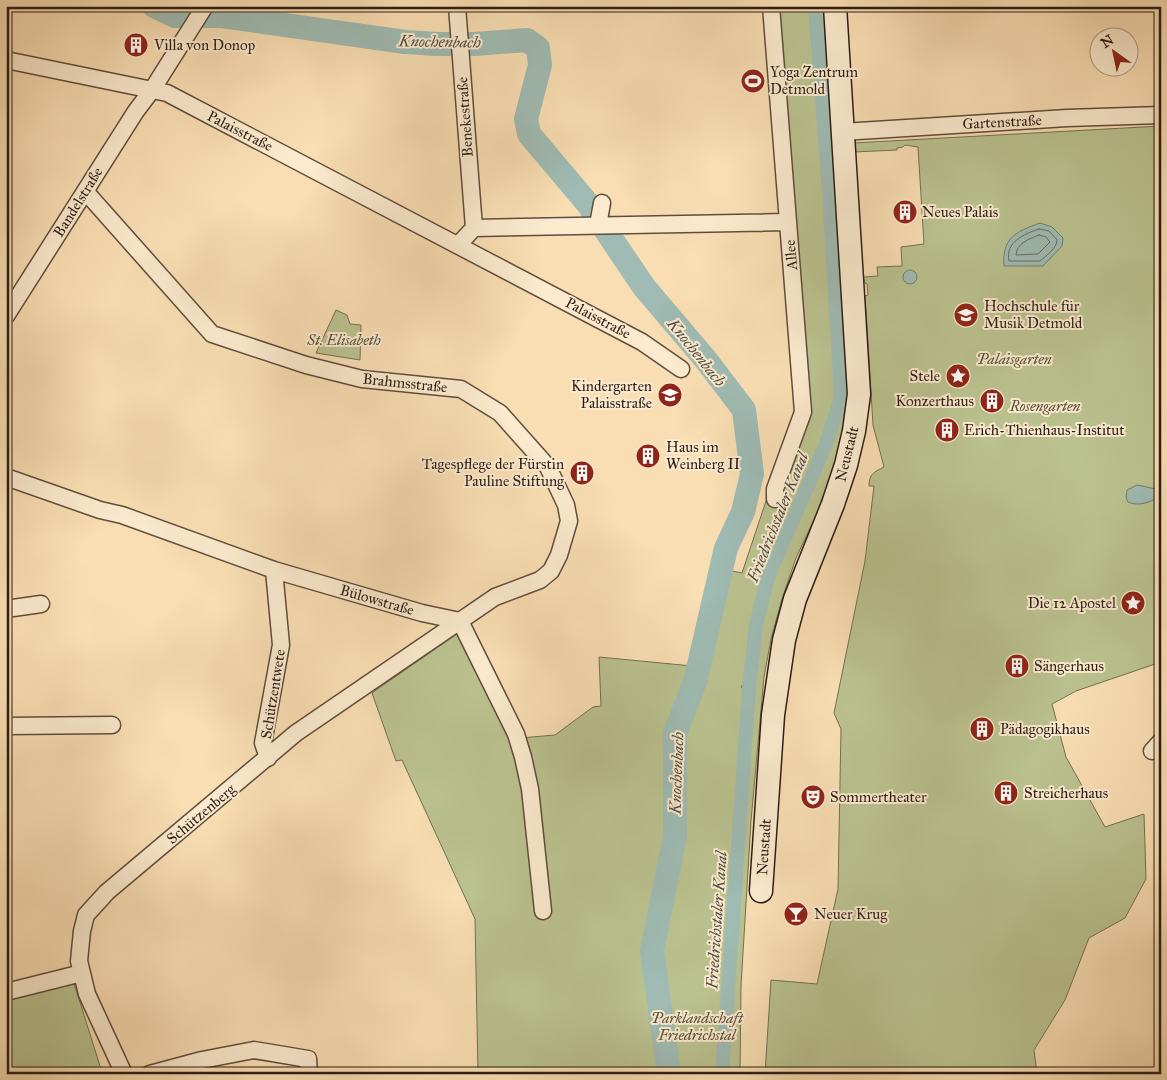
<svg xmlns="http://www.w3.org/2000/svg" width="1167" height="1080" viewBox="0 0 1167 1080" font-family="'IM FELL Great Primer',serif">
	<rect width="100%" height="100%" fill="#f9deb3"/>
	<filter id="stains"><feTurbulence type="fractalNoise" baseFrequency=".004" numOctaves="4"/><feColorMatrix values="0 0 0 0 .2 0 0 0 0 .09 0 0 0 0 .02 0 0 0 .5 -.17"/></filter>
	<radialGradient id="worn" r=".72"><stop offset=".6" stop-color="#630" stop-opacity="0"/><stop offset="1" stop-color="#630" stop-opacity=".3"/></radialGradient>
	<path fill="#bac28f" stroke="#747052" d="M 776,6 L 824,6 L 848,381 L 842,441 L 828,490 L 796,558 L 782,599 L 771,639 L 764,677 L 751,821 L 741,986 L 740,1074 L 478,1074 L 475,919 L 402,760 L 396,761 L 372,693 L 461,631 L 520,738 L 555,735 L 593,707 L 601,706 L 599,657 L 692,666 L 693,650 L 714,567 L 742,573 L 770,489 L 801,412 Z
		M 1161,126 L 1161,662 L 1076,691 L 1052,704 L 1066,757 L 1105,827 L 1144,814 L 1146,879 L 1125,918 L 1089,938 L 1065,1000 L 1034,1050 L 1037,1074 L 765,1074 L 771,980 L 817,984 L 838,889 L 841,729 L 834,713 L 865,561 L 874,486 L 869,486 C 869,474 874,472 884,467 L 873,425 L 865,296 L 868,295 L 867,284 L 865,283 L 863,277 L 878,276 L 877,267 L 902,266 L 901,247 L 924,244 L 918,147 L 905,145 L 903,147 L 897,148 L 897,150 L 854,152 L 853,143 Z
		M 336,310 L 347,315 L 350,324 L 361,325 L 360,360 L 316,353 Z
		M 73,980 L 100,1066 L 106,1074 L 6,1074 L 6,996 Z"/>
	<path fill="#9fbbb3" stroke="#717c74" d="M 1040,223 L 1052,227 L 1063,238 L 1062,246 L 1043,266 L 1004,266 C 1002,238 1015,232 1040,223 Z
		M903 277a7 7 0 1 1 14 0a7 7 0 1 1-14 0Z
		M 1137,485 L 1161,490 L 1161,496 C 1151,502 1139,507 1128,502 L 1126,497 L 1127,490 Z"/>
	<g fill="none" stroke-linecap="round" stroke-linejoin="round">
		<path stroke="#666c64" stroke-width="1" d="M 1039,229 L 1049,231 L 1057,240 C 1057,248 1046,256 1040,261 L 1009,261 C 1005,242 1024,234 1039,229 Z
			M 1039,235 L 1046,237 L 1050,242 L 1038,254 L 1016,255 C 1017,243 1029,239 1039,235 Z"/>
		<path stroke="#717c74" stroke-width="4" d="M 743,687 L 749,689"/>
		<path stroke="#9fbbb3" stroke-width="14" d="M 722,1074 L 749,689 L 756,625 L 768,577 L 826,444 L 841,397 L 829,192 L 815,6"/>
		<path stroke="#9fbbb3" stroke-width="24" d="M 154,6 L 175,16 L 222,16 L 405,42 L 437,44 L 475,44 L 527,40 L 538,48 L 540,65 L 526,119 L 529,134 L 588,204 L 644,287 L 706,360 L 744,410 L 752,474 L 743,512 L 726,548 L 695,682 L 675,733 L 675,836 L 652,951 L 669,1074"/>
		<defs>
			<path id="minor" d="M 457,6 L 474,228
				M 771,6 L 803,412 L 775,489 L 775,499
				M 6,60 L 167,93 L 642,342 L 681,369
				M 842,132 L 1067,118 L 1161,115
				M 85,191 L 212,334 L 306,365 L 362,379 L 461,389 L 500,413 L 548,467 L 566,505 L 569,521 L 559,555 L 551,571 L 540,580 L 495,597 L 296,733 L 107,892 L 86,915 L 82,931 L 79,961 L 87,994 L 124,1074
				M 598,225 L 602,203
				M 458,245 L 474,228 L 788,222
				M 6,316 L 136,111 L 152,90 L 205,6
				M 6,477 L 100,510 L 122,515 L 274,570 L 422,613 L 460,621
				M 6,609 L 41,604
				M 460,621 L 516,734 L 523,757 L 530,789 L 543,911
				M 6,726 L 112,725
				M 1152,751 L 1161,741
				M 268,758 L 263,743 L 281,645 L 274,570
				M 6,992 L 82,973
				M 150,1074 L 202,1060 L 254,1050 L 308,1059 L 309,1074"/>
			<path id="secondary" d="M 761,891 L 773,715 L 784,640 L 795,599 L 833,504 L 846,465 L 854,431 L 859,394 L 835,6"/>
		</defs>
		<use href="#minor" stroke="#604d3d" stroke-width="19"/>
		<use href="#secondary" stroke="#2d1d16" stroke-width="25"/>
		<use href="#minor" stroke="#fbeace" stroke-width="16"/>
		<use href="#secondary" stroke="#fbeace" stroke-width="22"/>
	</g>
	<defs>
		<symbol id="building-disc" viewBox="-11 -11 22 22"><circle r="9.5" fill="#8f2418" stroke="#fbeace"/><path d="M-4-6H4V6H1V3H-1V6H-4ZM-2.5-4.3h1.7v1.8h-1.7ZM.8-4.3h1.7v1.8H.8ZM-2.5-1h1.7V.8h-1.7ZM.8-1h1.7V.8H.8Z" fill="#fff"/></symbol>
		<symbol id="stadium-disc" viewBox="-11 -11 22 22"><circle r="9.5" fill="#8f2418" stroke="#fbeace"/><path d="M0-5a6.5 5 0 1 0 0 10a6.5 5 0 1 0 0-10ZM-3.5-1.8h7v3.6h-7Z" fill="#fff"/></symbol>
		<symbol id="university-disc" viewBox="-11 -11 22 22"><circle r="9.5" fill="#8f2418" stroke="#fbeace"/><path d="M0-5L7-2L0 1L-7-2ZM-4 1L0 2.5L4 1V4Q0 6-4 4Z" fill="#fff"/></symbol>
		<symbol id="sight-disc" viewBox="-11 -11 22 22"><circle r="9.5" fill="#8f2418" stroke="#fbeace"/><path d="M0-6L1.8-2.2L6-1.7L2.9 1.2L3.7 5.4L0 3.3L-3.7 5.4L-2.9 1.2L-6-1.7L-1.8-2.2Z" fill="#fff"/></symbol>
		<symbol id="school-disc" viewBox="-11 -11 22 22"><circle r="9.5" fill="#8f2418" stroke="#fbeace"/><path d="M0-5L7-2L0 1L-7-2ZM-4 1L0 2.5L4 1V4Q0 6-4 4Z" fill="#fff"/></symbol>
		<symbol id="theatre-disc" viewBox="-11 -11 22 22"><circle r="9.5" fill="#8f2418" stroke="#fbeace"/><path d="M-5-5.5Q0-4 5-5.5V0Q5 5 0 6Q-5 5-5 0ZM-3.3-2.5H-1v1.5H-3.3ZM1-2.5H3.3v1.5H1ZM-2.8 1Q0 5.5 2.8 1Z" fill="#fff"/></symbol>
		<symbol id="bar-disc" viewBox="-11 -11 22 22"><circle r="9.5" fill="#8f2418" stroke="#fbeace"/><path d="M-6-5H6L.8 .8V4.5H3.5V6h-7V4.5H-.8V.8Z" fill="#fff"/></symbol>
	</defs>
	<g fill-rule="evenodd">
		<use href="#building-disc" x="122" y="31" width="28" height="28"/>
		<use href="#stadium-disc" x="739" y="67" width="28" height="28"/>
		<use href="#building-disc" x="891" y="198" width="28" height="28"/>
		<use href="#university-disc" x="952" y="301" width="28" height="28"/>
		<use href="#sight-disc" x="944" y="362" width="28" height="28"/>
		<use href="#school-disc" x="656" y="381" width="28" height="28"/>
		<use href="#building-disc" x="978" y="387" width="28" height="28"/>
		<use href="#building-disc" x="933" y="416" width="28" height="28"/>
		<use href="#building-disc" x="634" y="442" width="28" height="28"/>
		<use href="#building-disc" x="568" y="459" width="28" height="28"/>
		<use href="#sight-disc" x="1119" y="589" width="28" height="28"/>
		<use href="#building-disc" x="1003" y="652" width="28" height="28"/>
		<use href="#building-disc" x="968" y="715" width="28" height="28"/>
		<use href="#building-disc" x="992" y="779" width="28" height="28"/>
		<use href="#theatre-disc" x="799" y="783" width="28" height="28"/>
		<use href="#bar-disc" x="782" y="900" width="28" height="28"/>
	</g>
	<g text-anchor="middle" stroke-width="4" stroke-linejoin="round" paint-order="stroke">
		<g font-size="15" fill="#2d1d16" stroke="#fbeace" text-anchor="start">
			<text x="154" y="50">Villa von Donop</text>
			<text x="770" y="77">Yoga Zentrum<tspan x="770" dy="17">Detmold</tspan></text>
			<text x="922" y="217">Neues Palais</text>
			<text x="984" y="311">Hochschule für<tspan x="984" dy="17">Musik Detmold</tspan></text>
			<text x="940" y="381" text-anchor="end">Stele</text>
			<text x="652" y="391" text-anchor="end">Kindergarten<tspan x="652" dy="17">Palaisstraße</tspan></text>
			<text x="974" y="406" text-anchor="end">Konzerthaus</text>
			<text x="964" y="435">Erich-Thienhaus-Institut</text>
			<text x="666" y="452">Haus im<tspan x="666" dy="17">Weinberg II</tspan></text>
			<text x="564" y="469" text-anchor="end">Tagespflege der Fürstin<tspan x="564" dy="17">Pauline Stiftung</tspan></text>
			<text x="1116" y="608" text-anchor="end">Die 12 Apostel</text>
			<text x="1034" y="671">Sängerhaus</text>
			<text x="1000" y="734">Pädagogikhaus</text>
			<text x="1024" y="798">Streicherhaus</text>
			<text x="830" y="802">Sommertheater</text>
			<text x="814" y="919">Neuer Krug</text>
		</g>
		<g font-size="15" fill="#2d1d16" stroke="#fbeace">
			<text transform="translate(465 117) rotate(-94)" y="5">Benekestraße</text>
			<text transform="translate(1002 122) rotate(-3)" y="5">Gartenstraße</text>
			<text transform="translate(240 131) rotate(27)" y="5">Palaisstraße</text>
			<text transform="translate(78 202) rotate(-58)" y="5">Bandelstraße</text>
			<text transform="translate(791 255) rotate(-95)" y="5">Allee</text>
			<text transform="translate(598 318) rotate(28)" y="5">Palaisstraße</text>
			<text transform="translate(405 383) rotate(6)" y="5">Brahmsstraße</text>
			<text transform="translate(847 454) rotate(-76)" y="5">Neustadt</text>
			<text transform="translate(377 600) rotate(16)" y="5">Bülowstraße</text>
			<text transform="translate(273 694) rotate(-81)" y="5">Schützentwete</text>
			<text transform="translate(201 814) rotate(-40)" y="5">Schützenberg</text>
			<text transform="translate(764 847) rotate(-86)" y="5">Neustadt</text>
		</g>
		<g font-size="15" font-style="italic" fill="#574f3a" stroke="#fbeace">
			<text x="344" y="345">St. Elisabeth</text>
			<text x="1014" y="364">Palaisgarten</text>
			<text x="1045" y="411">Rosengarten</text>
			<text x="697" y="1023">Parklandschaft<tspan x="697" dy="17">Friedrichstal</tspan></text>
		</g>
		<g font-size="16" font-style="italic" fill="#4f4c45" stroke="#fbeace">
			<text transform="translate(440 41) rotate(1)" y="6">Knochenbach</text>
			<text transform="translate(697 352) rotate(51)" y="6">Knochenbach</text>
			<text transform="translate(777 517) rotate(-68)" y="6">Friedrichstaler Kanal</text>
			<text transform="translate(676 773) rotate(-88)" y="6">Knochenbach</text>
			<text transform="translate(716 920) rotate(-86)" y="6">Friedrichstaler Kanal</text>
		</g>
	</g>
	<rect width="1167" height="1080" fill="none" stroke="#f9deb3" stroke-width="25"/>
	<rect x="8" y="8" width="1152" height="1065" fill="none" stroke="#2d1d16" stroke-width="2.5"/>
	<rect x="12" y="12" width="1142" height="1055" fill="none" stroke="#2d1d16"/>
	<g transform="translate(1114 52) rotate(327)"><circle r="24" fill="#fbeace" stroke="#a99884"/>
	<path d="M0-4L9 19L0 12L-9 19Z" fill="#8f2418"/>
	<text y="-8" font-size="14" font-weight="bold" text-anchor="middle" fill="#2d1d16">N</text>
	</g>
	<rect width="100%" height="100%" filter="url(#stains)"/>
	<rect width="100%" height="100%" fill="url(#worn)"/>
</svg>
